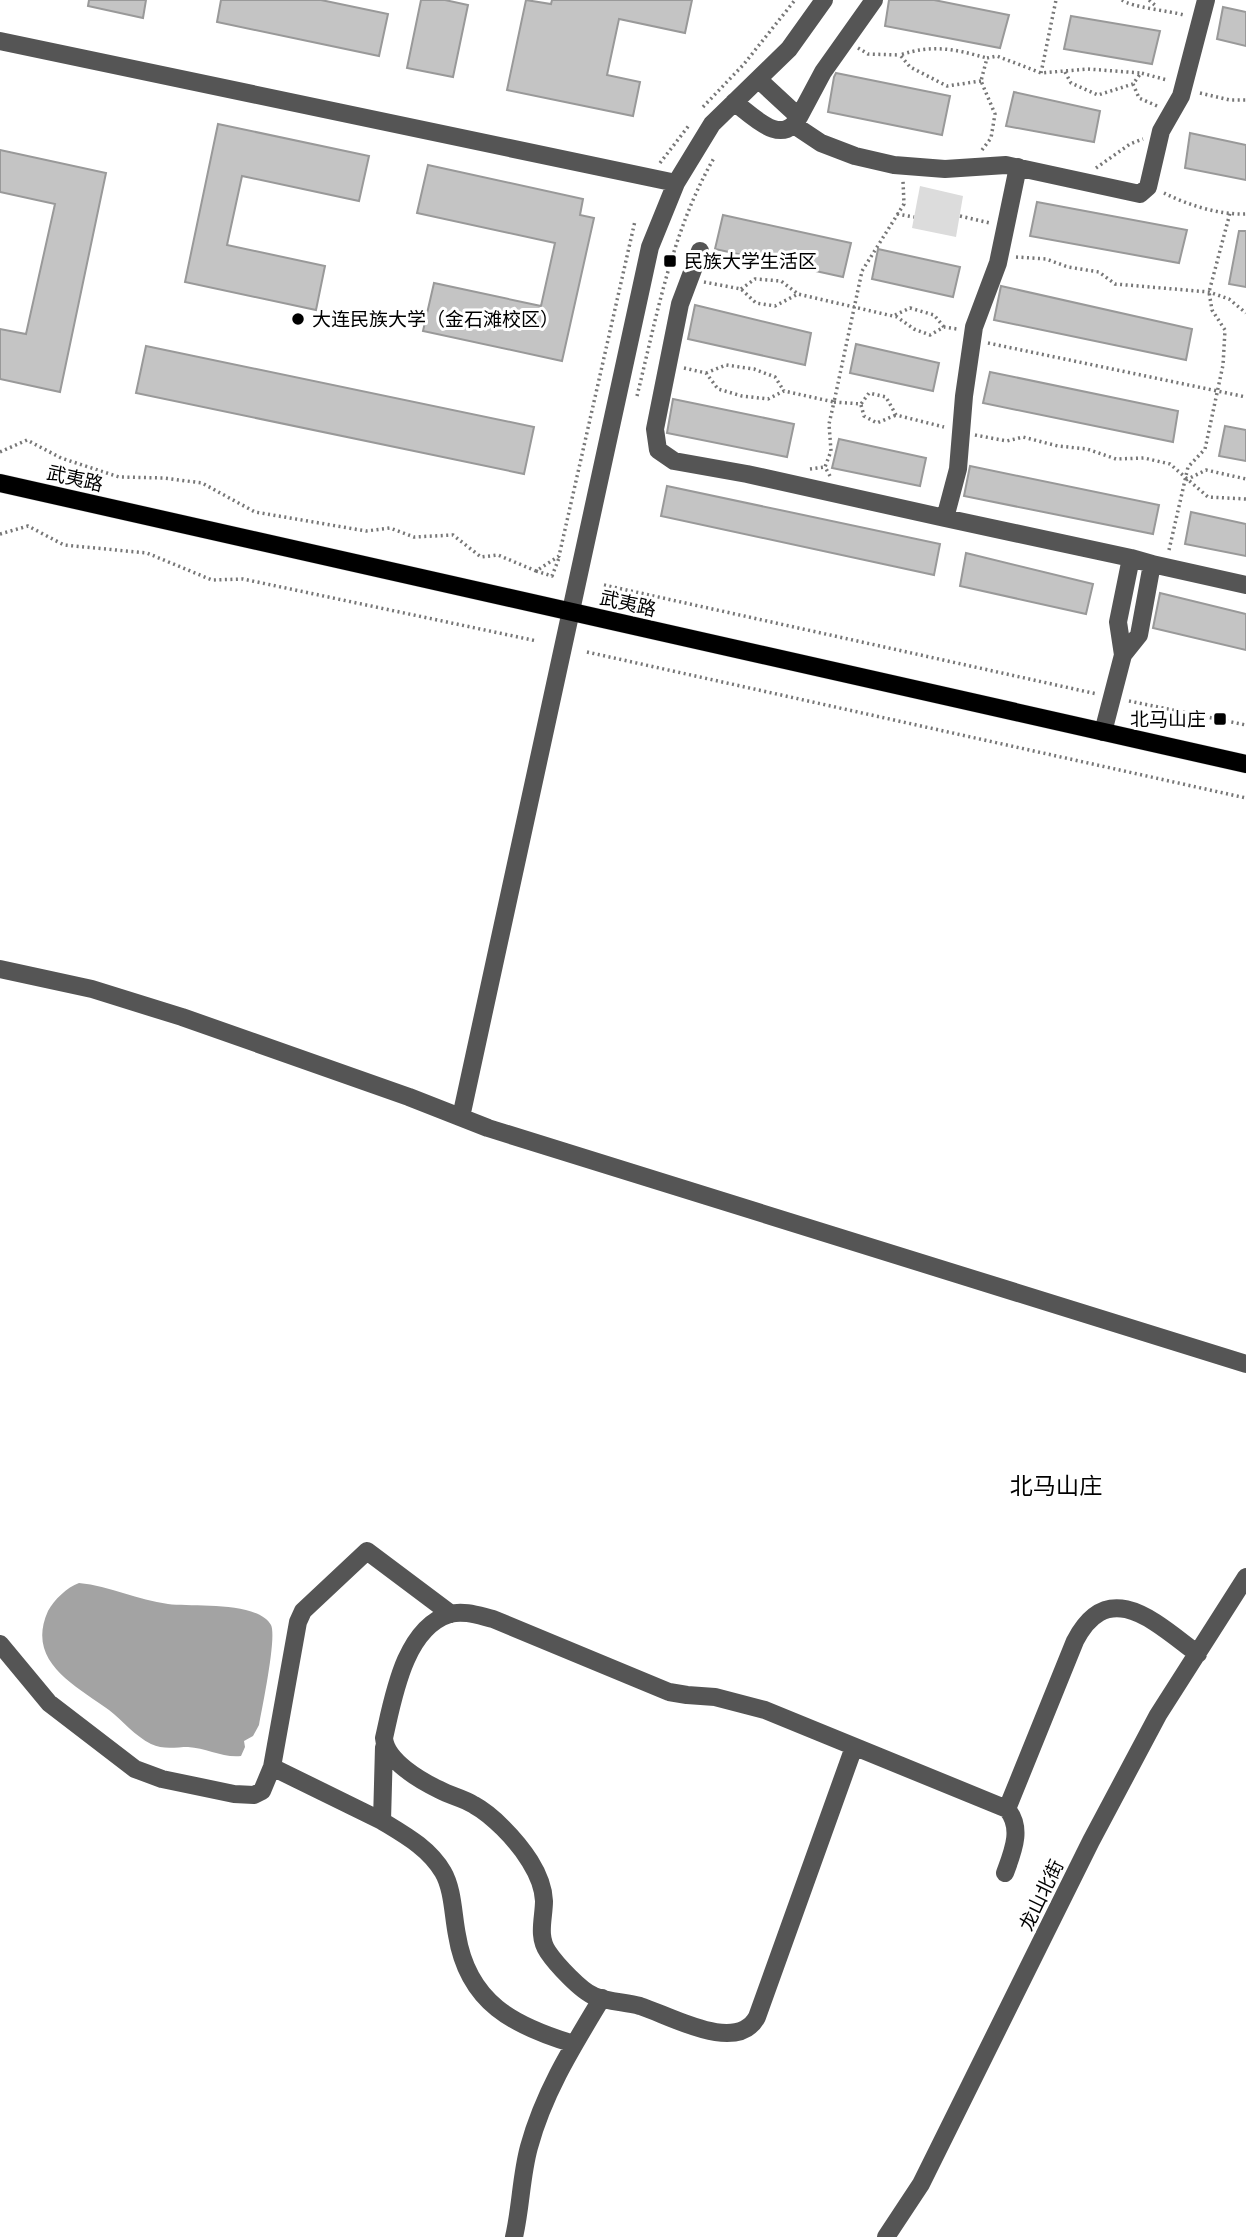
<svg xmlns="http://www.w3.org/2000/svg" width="1246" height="2237" viewBox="0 0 1246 2237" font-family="'Varela Round','Noto Sans SC',sans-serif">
	<rect width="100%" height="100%" fill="#fff"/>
	<path fill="#dcdcdc" d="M 920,186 L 963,196 L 956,237 L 912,228 Z"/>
	<path fill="#a3a3a3" d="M 79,1583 C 110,1586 138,1600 168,1604 C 192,1607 258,1601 271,1625 C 277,1637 262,1708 259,1725 L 253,1736 L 244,1741 L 245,1747 L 241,1756 C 223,1758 206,1748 188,1747 C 176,1747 163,1750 151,1744 C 135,1736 123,1721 109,1710 C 76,1686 25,1662 48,1611 C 54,1600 67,1587 79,1583 Z"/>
	<path fill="#c4c4c4" stroke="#999" stroke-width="2" d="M 89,0 L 146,0 L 143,18 L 88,6 Z
		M 221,0 L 321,0 L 388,14 L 379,56 L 217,22 Z
		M 421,0 L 445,0 L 468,5 L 453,77 L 407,68 Z
		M 526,0 L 551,4 L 552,0 L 692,0 L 685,33 L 619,19 L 607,75 L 640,82 L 633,116 L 507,90 Z
		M 889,0 L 934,0 L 1009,15 L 1000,48 L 885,26 Z
		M 1223,7 L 1246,12 L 1246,46 L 1217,39 Z
		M 1071,16 L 1160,31 L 1152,64 L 1064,49 Z
		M 836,73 L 950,96 L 942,135 L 828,112 L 834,77 Z
		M 1014,92 L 1100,111 L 1094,142 L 1006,126 Z
		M 218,124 L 369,156 L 359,201 L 242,176 L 227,245 L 325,266 L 316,310 L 185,282 Z
		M 1190,133 L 1246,145 L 1246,180 L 1185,168 Z
		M 0,150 L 106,173 L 60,392 L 0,379 L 0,329 L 26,334 L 55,204 L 0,192 Z
		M 428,165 L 583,199 L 580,215 L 594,218 L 562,361 L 423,331 L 434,283 L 541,306 L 555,243 L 417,213 Z
		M 1037,202 L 1187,230 L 1179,263 L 1030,236 Z
		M 723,215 L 851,243 L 843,277 L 715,249 Z
		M 1239,231 L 1246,231 L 1246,287 L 1229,284 Z
		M 878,249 L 960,267 L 953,297 L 872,279 Z
		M 1001,286 L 1192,329 L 1186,360 L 994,320 Z
		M 695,305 L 811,333 L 805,365 L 688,339 Z
		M 856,344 L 939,363 L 933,391 L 850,373 Z
		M 146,346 L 534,427 L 524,474 L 136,393 Z
		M 990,372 L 1178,411 L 1173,442 L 983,403 Z
		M 673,399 L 794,424 L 787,457 L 667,433 Z
		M 1225,426 L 1246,430 L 1246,461 L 1219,456 Z
		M 839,439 L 926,458 L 920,486 L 832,468 Z
		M 970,466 L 1159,505 L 1153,534 L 964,496 Z
		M 667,486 L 940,544 L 934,575 L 661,516 Z
		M 1191,512 L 1246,524 L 1246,556 L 1185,544 Z
		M 966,553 L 1093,584 L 1086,614 L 960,586 Z
		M 1160,593 L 1246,614 L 1246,650 L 1153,628 Z"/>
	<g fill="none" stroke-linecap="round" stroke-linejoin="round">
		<defs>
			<path id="major" d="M 0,483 L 1246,764"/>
		</defs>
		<use href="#major" stroke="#dbdbdb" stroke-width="19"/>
		<path stroke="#777" stroke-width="3.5" stroke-dasharray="2 3.5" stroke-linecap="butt" d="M 1122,0 C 1130,7 1170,11 1184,15
			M 1149,0 L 1157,7
			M 858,48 L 868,54 L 900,55
			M 1065,72 L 1071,83 L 1098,95 L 1133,84
			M 1041,73 L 1056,0
			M 981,81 L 947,86 L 910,67 L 900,55 C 933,44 954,49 987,58
			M 1200,93 L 1230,100 L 1246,100
			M 1157,106 L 1139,98 L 1133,84 L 1141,73 L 1167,80
			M 703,107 L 744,64 L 795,0
			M 982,150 L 991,138 L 995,114 L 981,81 L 987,58 L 997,56 L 1041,73 L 1088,69 L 1141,73
			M 660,163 L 690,124
			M 1096,168 L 1130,144 L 1143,139
			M 1164,193 C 1188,205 1219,215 1246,214
			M 897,214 L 914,217
			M 960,216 L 990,223
			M 1016,257 L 1046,259 L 1068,267 L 1099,272 L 1115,284 L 1209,292 L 1229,299 L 1246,313
			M 704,282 L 741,289 L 756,303 L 775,306 L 798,294 L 897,317 L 914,329 L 930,335 L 944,327 L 957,329
			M 741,289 L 755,279 L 781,281 L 798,294
			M 895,315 L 910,308 L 934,315 L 944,327
			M 988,343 L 1246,397
			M 684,368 L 706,373 L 718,389 L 742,396 L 768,399 L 784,391 L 834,402 L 862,271 L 904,204 L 903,181
			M 706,373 L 726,365 L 754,369 L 775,377 L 784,391
			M 637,396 C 657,315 672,231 714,158
			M 861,405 L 864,416 L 877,423 L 896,415
			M 975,435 L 1007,441 L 1023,437 L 1058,446 L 1087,449 L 1116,459 L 1144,458 L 1170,464 L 1208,497 L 1246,499
			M 0,452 L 27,440 L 61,458 L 119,477 L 164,478 L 202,483 L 255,512 L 366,531 L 390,528 L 414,537 L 453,535 L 481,557 L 498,555 L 536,571 L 559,556 L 635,221
			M 810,469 L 825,467
			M 830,476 L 825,467 L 831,451 L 829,424 L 834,402 L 861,404 L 869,393 L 886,397 L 896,415 L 944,427
			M 1186,480 L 1206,470 L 1246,479
			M 0,534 L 28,526 L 64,545 L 147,553 L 212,580 L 243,579 L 537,641
			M 1169,550 L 1188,467 L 1205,449 L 1223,365 L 1225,330 L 1212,310 L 1209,292 L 1230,213
			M 536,571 L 552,576 L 559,558
			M 604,585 L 1097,694
			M 587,652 L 1246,798
			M 1129,701 L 1246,725"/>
		<path stroke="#555" stroke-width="18" d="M 0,41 L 676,183
			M 734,102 C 753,116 782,148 799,117 L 758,79
			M 799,117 L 823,72 L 874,0
			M 794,125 L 821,143 L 855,156 L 894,165 L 945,169 L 1006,165 L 1140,194 L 1148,187 L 1161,131 L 1181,96 L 1206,0
			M 700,251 L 680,304 L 655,429 L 658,450 L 674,461 L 747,474 L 945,518 L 958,469 L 964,396 L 974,327 L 998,263 L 1018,167
			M 945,518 L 1131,558
			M 1152,564 L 1246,585
			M 1103,732 L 1123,655 L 1139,635 L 1152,564 L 1131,558 L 1118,622 L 1123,655
			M 0,969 L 92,989 L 182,1017 L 409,1097 L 488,1128 L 1246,1364
			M 461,1117 L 650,247 L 676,183 L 712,124 L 789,49 L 824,0
			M 0,1644 L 49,1703 L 135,1769 L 162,1779 L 234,1794 L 254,1795 L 262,1791 L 272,1767 L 298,1622 L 303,1611 L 367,1551 L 451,1614
			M 854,1747 L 757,2017 C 737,2055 669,2015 640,2006 C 626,2002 608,2002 594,1996 C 581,1991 556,1964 548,1952 C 537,1936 544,1918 544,1901 C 543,1874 521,1846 503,1828 C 494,1819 485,1811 474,1805 C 463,1798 451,1796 440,1790 C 421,1781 386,1761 384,1738 C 393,1699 404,1628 450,1614 C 464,1610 480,1616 493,1619 L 669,1692 L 687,1695 L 715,1697 L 765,1710 L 1007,1809 C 1023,1828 1013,1851 1005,1873
			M 272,1767 L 382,1821 L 384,1747
			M 1007,1809 L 1075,1641 C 1109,1575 1157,1624 1198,1654
			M 382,1821 C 405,1835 429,1848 443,1872 C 453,1889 453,1915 457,1935 C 468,2003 514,2026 574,2044
			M 514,2237 C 521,2207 521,2176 529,2147 C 544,2092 573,2046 602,1998
			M 886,2237 L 921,2184 L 1091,1841 L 1158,1715 L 1246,1577"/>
		<use href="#major" stroke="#000" stroke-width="18"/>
	</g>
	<g fill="#000" stroke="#fff" stroke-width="2.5">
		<rect x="663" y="254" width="14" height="14" rx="3.5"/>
		<circle cx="298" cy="319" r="7"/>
		<rect x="1213" y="712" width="14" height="14" rx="3.5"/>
	</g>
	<g text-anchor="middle" stroke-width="6" stroke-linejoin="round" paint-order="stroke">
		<g font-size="19" fill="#000" stroke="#fff" text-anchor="start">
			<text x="684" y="268">民族大学生活区</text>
			<text x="312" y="326">大连民族大学（金石滩校区）</text>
			<text x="1206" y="726" text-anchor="end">北马山庄</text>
		</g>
		<g font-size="19" fill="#000" stroke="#fff">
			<text transform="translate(75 478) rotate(13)" y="7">武夷路</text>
			<text transform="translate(628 603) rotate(13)" y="7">武夷路</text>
			<text transform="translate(1041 1895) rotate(-64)" y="7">龙山北街</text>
		</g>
		<g font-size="23" fill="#000" stroke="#fff">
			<text x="1056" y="1494">北马山庄</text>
		</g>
	</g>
</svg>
